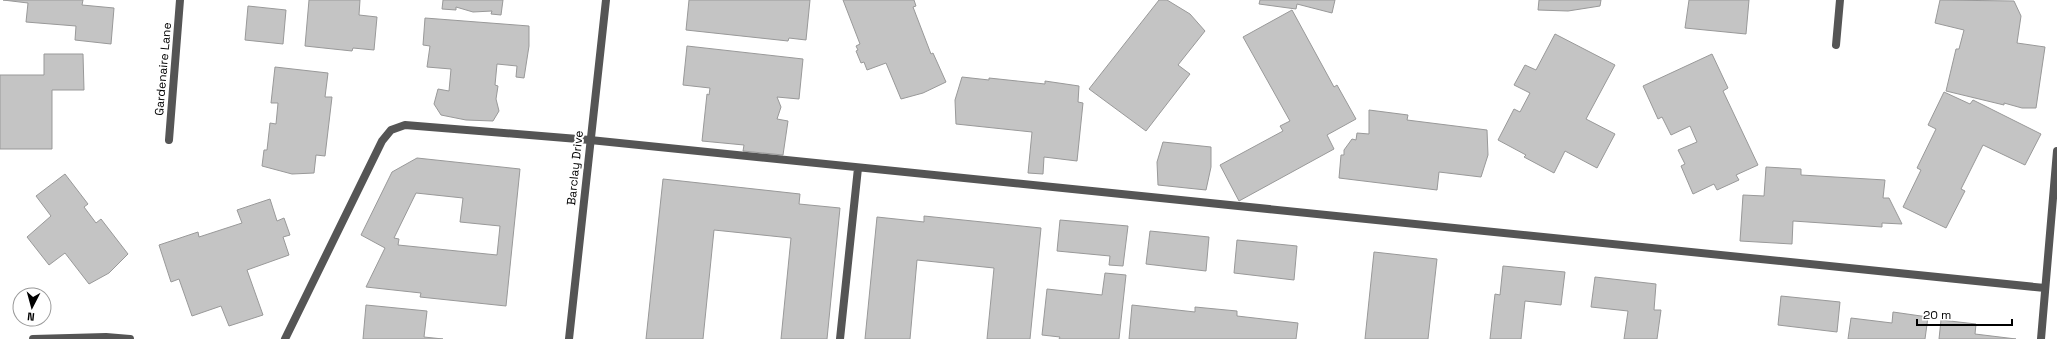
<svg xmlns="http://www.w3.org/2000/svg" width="2057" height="339" viewBox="0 0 2057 339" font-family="'Space Grotesk',sans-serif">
	<rect width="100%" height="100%" fill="#fff"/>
	<path fill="#c4c4c4" stroke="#999" fill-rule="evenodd" d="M 3,0 L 83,0 L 82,5 L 114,8 L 111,44 L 75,40 L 76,26 L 26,22 L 28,3 Z
		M 309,0 L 360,0 L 359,15 L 377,17 L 374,50 L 353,48 L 352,51 L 305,46 Z
		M 443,0 L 503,0 L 501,15 L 491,14 L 492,11 L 473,12 L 456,7 L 456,10 L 442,9 Z
		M 689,0 L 810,0 L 806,40 L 789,38 L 788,41 L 686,30 Z
		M 843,0 L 914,0 L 916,6 L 913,7 L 931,54 L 933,53 L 946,82 L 923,93 L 901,99 L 886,63 L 867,70 L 864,62 L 861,63 L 856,51 L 858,50 L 856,46 L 860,44 Z
		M 1159,0 L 1167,0 L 1190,14 L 1205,31 L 1178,65 L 1190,74 L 1146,131 L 1089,89 Z
		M 1260,0 L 1335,0 L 1332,13 L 1297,4 L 1296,9 L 1259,4 Z
		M 1539,0 L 1601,0 L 1600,6 L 1568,11 L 1538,10 Z
		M 1689,0 L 1749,0 L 1746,34 L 1685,28 Z
		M 1940,0 L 2014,1 L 2021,16 L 2017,43 L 2045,47 L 2036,108 L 2022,108 L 2004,103 L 2004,105 L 1946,91 L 1956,49 L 1959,49 L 1964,30 L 1935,23 Z
		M 248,6 L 286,10 L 283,44 L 245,40 Z
		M 1292,10 L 1334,87 L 1337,85 L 1356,119 L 1327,135 L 1334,149 L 1239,201 L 1220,165 L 1283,131 L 1280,126 L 1290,121 L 1243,37 Z
		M 425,18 L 529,26 L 529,46 L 524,78 L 516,77 L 517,66 L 497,64 L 495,85 L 498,86 L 496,99 L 499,111 L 493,121 L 466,120 L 441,115 L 434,104 L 438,89 L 449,91 L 451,69 L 427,67 L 430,46 L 423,45 Z
		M 1555,34 L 1615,65 L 1586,119 L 1615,134 L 1597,168 L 1565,151 L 1554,173 L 1524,157 L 1526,155 L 1498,140 L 1514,109 L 1520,112 L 1530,93 L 1514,85 L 1525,65 L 1536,70 Z
		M 687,46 L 803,59 L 799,99 L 777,97 L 781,107 L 777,119 L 788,121 L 783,155 L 743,151 L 744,145 L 702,141 L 707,94 L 709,95 L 710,88 L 683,85 Z
		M 44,54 L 83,54 L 84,90 L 52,90 L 52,149 L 0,149 L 0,75 L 44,75 Z
		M 1712,54 L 1728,88 L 1723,91 L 1758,165 L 1736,175 L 1739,180 L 1717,190 L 1714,184 L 1693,194 L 1681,166 L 1685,164 L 1678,150 L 1697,142 L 1690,126 L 1671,135 L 1662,117 L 1658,119 L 1643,86 Z
		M 275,67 L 328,73 L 325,97 L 332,97 L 325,156 L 316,155 L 314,173 L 292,174 L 262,166 L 264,150 L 267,150 L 270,123 L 276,124 L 278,103 L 271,103 Z
		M 962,77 L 989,80 L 989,78 L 1045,84 L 1045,81 L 1079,86 L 1078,102 L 1083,103 L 1077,161 L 1044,157 L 1043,174 L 1028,173 L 1032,132 L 956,124 L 955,100 Z
		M 1944,92 L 1970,104 L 1973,100 L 2041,134 L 2025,165 L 1983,145 L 1961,189 L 1965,191 L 1946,228 L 1903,207 L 1921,170 L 1917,168 L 1936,129 L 1928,125 Z
		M 1369,110 L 1408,115 L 1407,120 L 1487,130 L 1488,155 L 1481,177 L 1439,172 L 1437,190 L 1339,178 L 1341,155 L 1344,155 L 1344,150 L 1352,139 L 1356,140 L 1357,133 L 1369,134 Z
		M 1163,142 L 1211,147 L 1211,167 L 1206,190 L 1158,185 L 1157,162 Z
		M 417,158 L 520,169 L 506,306 L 420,297 L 421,293 L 366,287 L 385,248 L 361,235 L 392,172 ZM 416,193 L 463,198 L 460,222 L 500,226 L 497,255 L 398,245 L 399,239 L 394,238 Z
		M 1766,167 L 1801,169 L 1801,175 L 1885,180 L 1883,198 L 1889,198 L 1902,224 L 1882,223 L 1882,227 L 1793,221 L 1792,244 L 1740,241 L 1743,195 L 1764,196 Z
		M 65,174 L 88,204 L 84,207 L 96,223 L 101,219 L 128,254 L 109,273 L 89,284 L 65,253 L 49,265 L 27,237 L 51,216 L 36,196 Z
		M 663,179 L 800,194 L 799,204 L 840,208 L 827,339 L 781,339 L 791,238 L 714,230 L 703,339 L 646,339 Z
		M 270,199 L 277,221 L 284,218 L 290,235 L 283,237 L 289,255 L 247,270 L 263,315 L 229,326 L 221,306 L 192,316 L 179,279 L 171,282 L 159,245 L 198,232 L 199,237 L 242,223 L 237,210 Z
		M 924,216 L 1041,228 L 1030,339 L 987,339 L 994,268 L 917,260 L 910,339 L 865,339 L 877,217 L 924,222 Z
		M 1060,220 L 1128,226 L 1123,266 L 1109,265 L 1110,256 L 1057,251 Z
		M 1150,231 L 1209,237 L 1206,271 L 1146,264 Z
		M 1237,240 L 1297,246 L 1294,280 L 1234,273 Z
		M 1374,252 L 1437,259 L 1428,339 L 1365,339 Z
		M 1503,266 L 1565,272 L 1561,305 L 1525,301 L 1521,339 L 1490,339 L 1495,294 L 1500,295 Z
		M 1105,273 L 1126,275 L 1119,339 L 1059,339 L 1060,337 L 1042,335 L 1047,289 L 1102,295 Z
		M 1595,277 L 1656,284 L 1654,310 L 1661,310 L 1657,339 L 1624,339 L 1628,311 L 1591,307 Z
		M 1781,296 L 1840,302 L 1837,332 L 1778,325 Z
		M 366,305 L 427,311 L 424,337 L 443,339 L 363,339 Z
		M 1132,305 L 1195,312 L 1195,307 L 1237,311 L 1237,316 L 1298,323 L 1296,339 L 1129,339 Z
		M 1893,312 L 1928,317 L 1925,339 L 1848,339 L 1851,318 L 1892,323 Z
		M 1941,320 L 1976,324 L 1975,334 L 2016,339 L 1939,339 Z"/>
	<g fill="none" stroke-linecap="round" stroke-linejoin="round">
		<path stroke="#555" stroke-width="8" d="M 33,339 L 106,337 L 130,339
			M 285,339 L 382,141 L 391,130 L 405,125 L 590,140 L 2045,288
			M 840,339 L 858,168
			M 2041,339 L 2057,151"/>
		<path stroke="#555" stroke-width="8" d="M 1836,45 L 1840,0
			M 169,140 L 180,0
			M 569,339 L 606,0"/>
	</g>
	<g text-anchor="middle" stroke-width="4" stroke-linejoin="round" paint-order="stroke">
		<g font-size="12" fill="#000" stroke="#fff">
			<text transform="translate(163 69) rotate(-85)" y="4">Gardenaire Lane</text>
			<text transform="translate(575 168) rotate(-84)" y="4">Barclay Drive</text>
		</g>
	</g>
	<g transform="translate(32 307) rotate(186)"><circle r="19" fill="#ffffff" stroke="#999999"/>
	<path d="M0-3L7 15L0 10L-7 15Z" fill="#000000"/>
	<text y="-6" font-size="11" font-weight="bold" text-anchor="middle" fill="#000000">N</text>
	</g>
	<path d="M1917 319v6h95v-6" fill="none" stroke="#000000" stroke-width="2"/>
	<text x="1923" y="319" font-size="12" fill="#000000" stroke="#ffffff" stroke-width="3" paint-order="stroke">20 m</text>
</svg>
